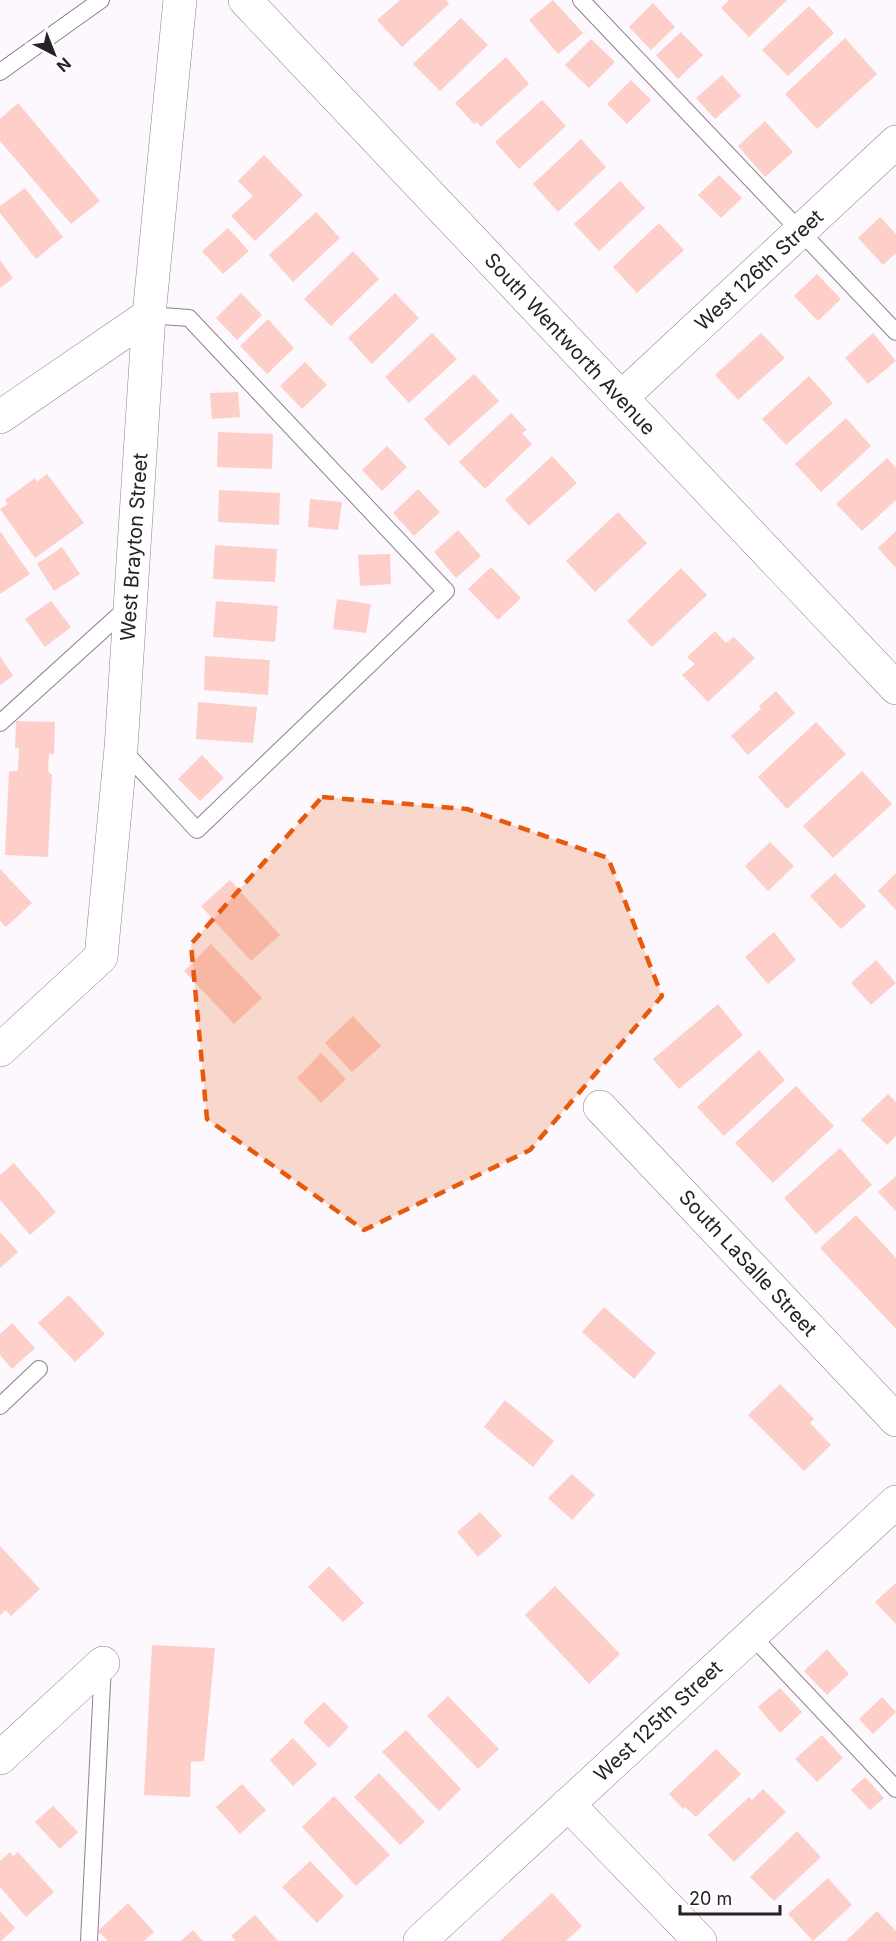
<svg xmlns="http://www.w3.org/2000/svg" width="896" height="1941" viewBox="0 0 896 1941" font-family="Inter,sans-serif">
	<rect width="100%" height="100%" fill="#fdf7fe"/>
	<path fill="#fdcfc8" d="M 400,0 L 446,0 L 449,4 L 402,47 L 377,20 Z
		M 553,0 L 583,33 L 558,54 L 529,20 Z
		M 729,0 L 787,0 L 749,37 L 721,8 Z
		M 653,3 L 675,27 L 651,50 L 629,27 Z
		M 809,6 L 834,33 L 788,76 L 762,50 Z
		M 461,18 L 488,45 L 440,91 L 413,64 Z
		M 681,32 L 703,55 L 678,79 L 656,55 Z
		M 845,38 L 877,74 L 817,129 L 785,94 Z
		M 591,39 L 615,62 L 589,88 L 565,65 Z
		M 506,57 L 529,84 L 481,127 L 477,122 L 474,124 L 455,103 Z
		M 722,75 L 741,96 L 715,119 L 696,98 Z
		M 631,80 L 651,100 L 627,124 L 607,104 Z
		M 542,100 L 566,126 L 519,169 L 495,142 Z
		M 18,103 L 100,201 L 71,224 L 0,141 L 0,119 Z
		M 765,121 L 793,152 L 765,177 L 738,146 Z
		M 581,139 L 606,167 L 558,212 L 533,184 Z
		M 264,155 L 303,195 L 255,241 L 231,216 L 253,196 L 238,181 Z
		M 719,175 L 742,198 L 721,218 L 698,195 Z
		M 620,181 L 645,208 L 599,251 L 574,224 Z
		M 25,188 L 63,237 L 36,259 L 0,213 L 0,206 Z
		M 316,212 L 340,238 L 293,282 L 269,255 Z
		M 880,217 L 896,234 L 896,253 L 883,265 L 858,238 Z
		M 659,223 L 684,250 L 637,293 L 613,267 Z
		M 228,228 L 249,251 L 223,274 L 202,251 Z
		M 353,251 L 379,279 L 331,326 L 304,299 Z
		M 0,260 L 13,278 L 0,288 Z
		M 817,274 L 841,299 L 818,321 L 794,296 Z
		M 241,293 L 262,315 L 237,340 L 216,318 Z
		M 395,293 L 419,318 L 372,364 L 348,338 Z
		M 268,319 L 294,348 L 267,374 L 240,346 Z
		M 432,333 L 457,359 L 409,403 L 385,377 Z
		M 761,333 L 785,358 L 738,400 L 715,375 Z
		M 873,333 L 896,361 L 868,384 L 845,358 Z
		M 305,362 L 327,385 L 302,409 L 280,386 Z
		M 474,374 L 499,401 L 449,446 L 424,419 Z
		M 809,376 L 833,403 L 786,445 L 762,419 Z
		M 238,392 L 240,417 L 212,419 L 210,393 Z
		M 511,413 L 527,430 L 522,433 L 532,444 L 485,489 L 459,462 Z
		M 846,418 L 871,446 L 821,492 L 795,464 Z
		M 218,432 L 273,434 L 272,469 L 217,467 Z
		M 387,446 L 407,467 L 382,491 L 362,470 Z
		M 552,456 L 577,483 L 529,526 L 505,500 Z
		M 887,458 L 896,468 L 896,500 L 862,531 L 836,504 Z
		M 47,474 L 84,523 L 35,558 L 0,509 L 8,504 L 5,500 L 35,478 L 37,482 Z
		M 418,489 L 440,512 L 414,536 L 393,513 Z
		M 219,490 L 280,493 L 279,525 L 218,522 Z
		M 310,499 L 342,502 L 338,530 L 308,527 Z
		M 618,512 L 647,543 L 595,592 L 566,561 Z
		M 458,530 L 481,556 L 456,578 L 434,552 Z
		M 0,531 L 30,574 L 0,594 Z
		M 896,531 L 896,568 L 878,548 Z
		M 215,545 L 277,549 L 275,582 L 213,579 Z
		M 62,547 L 80,574 L 54,591 L 37,564 Z
		M 390,554 L 391,584 L 360,586 L 358,555 Z
		M 491,567 L 521,598 L 498,620 L 468,589 Z
		M 681,568 L 707,595 L 652,647 L 627,621 Z
		M 337,599 L 371,604 L 366,633 L 333,629 Z
		M 51,601 L 71,627 L 45,647 L 25,619 Z
		M 216,601 L 278,606 L 275,642 L 213,637 Z
		M 715,631 L 726,643 L 734,637 L 755,658 L 708,702 L 682,675 L 695,664 L 687,657 Z
		M 0,656 L 13,676 L 0,685 Z
		M 205,656 L 270,660 L 268,695 L 204,690 Z
		M 776,691 L 795,713 L 748,755 L 731,736 L 761,709 L 759,706 Z
		M 198,702 L 257,707 L 253,743 L 196,739 Z
		M 16,721 L 55,722 L 54,754 L 49,754 L 48,771 L 52,775 L 48,857 L 5,855 L 9,771 L 18,771 L 19,748 L 15,748 Z
		M 816,722 L 846,754 L 787,809 L 758,777 Z
		M 202,755 L 224,778 L 200,801 L 178,779 Z
		M 862,771 L 892,804 L 833,858 L 803,826 Z
		M 770,842 L 794,866 L 768,891 L 745,866 Z
		M 0,869 L 32,903 L 6,927 L 0,921 Z
		M 835,873 L 866,906 L 841,929 L 810,896 Z
		M 896,873 L 896,910 L 878,891 Z
		M 230,880 L 280,935 L 251,961 L 201,906 Z
		M 774,932 L 796,960 L 768,984 L 745,957 Z
		M 211,944 L 262,998 L 234,1024 L 184,971 Z
		M 876,960 L 896,983 L 871,1005 L 851,983 Z
		M 718,1004 L 743,1035 L 679,1089 L 653,1059 Z
		M 353,1016 L 381,1046 L 352,1072 L 325,1043 Z
		M 759,1050 L 785,1080 L 724,1136 L 697,1107 Z
		M 321,1053 L 346,1079 L 321,1103 L 297,1078 Z
		M 796,1086 L 834,1126 L 773,1183 L 735,1143 Z
		M 888,1094 L 896,1102 L 896,1136 L 887,1145 L 861,1120 Z
		M 840,1148 L 872,1185 L 816,1234 L 784,1198 Z
		M 14,1163 L 56,1212 L 30,1235 L 0,1200 L 0,1175 Z
		M 896,1176 L 896,1211 L 878,1192 Z
		M 856,1215 L 896,1258 L 896,1329 L 820,1248 Z
		M 0,1232 L 18,1252 L 0,1268 Z
		M 69,1295 L 105,1334 L 75,1362 L 38,1323 Z
		M 604,1307 L 656,1353 L 634,1379 L 582,1332 Z
		M 12,1323 L 35,1348 L 12,1369 L 0,1355 L 0,1334 Z
		M 780,1384 L 814,1419 L 810,1423 L 831,1445 L 804,1471 L 748,1415 Z
		M 505,1400 L 554,1441 L 533,1467 L 484,1427 Z
		M 572,1474 L 595,1495 L 572,1520 L 548,1498 Z
		M 480,1512 L 502,1536 L 478,1557 L 457,1532 Z
		M 0,1546 L 40,1589 L 11,1616 L 6,1610 L 0,1615 Z
		M 329,1566 L 364,1603 L 343,1622 L 308,1587 Z
		M 896,1583 L 896,1624 L 875,1602 Z
		M 555,1586 L 620,1654 L 589,1684 L 525,1615 Z
		M 152,1645 L 215,1648 L 204,1761 L 191,1762 L 190,1797 L 144,1795 Z
		M 827,1649 L 849,1674 L 827,1695 L 804,1671 Z
		M 780,1688 L 802,1712 L 780,1733 L 758,1707 Z
		M 448,1696 L 499,1749 L 478,1769 L 427,1716 Z
		M 882,1697 L 896,1712 L 873,1734 L 859,1719 Z
		M 324,1702 L 349,1727 L 329,1748 L 303,1722 Z
		M 406,1730 L 461,1789 L 439,1811 L 382,1752 Z
		M 822,1735 L 843,1758 L 817,1782 L 795,1759 Z
		M 293,1738 L 317,1764 L 293,1786 L 270,1760 Z
		M 716,1749 L 741,1774 L 696,1817 L 685,1807 L 683,1809 L 669,1794 Z
		M 379,1773 L 425,1822 L 400,1845 L 354,1797 Z
		M 865,1777 L 884,1798 L 870,1810 L 851,1790 Z
		M 242,1784 L 266,1810 L 240,1834 L 216,1807 Z
		M 763,1789 L 786,1812 L 734,1862 L 708,1835 L 749,1797 L 752,1800 Z
		M 334,1796 L 390,1855 L 356,1886 L 302,1827 Z
		M 53,1806 L 78,1832 L 60,1849 L 35,1822 Z
		M 797,1831 L 821,1857 L 774,1901 L 750,1877 Z
		M 10,1852 L 13,1856 L 18,1852 L 54,1892 L 26,1917 L 0,1887 L 0,1861 Z
		M 310,1861 L 344,1896 L 317,1923 L 282,1887 Z
		M 828,1878 L 852,1905 L 813,1941 L 788,1914 Z
		M 552,1893 L 582,1926 L 566,1941 L 500,1941 Z
		M 128,1903 L 154,1932 L 144,1941 L 108,1941 L 98,1931 Z
		M 0,1911 L 15,1928 L 1,1941 L 0,1941 Z
		M 877,1911 L 896,1931 L 896,1941 L 846,1941 Z
		M 255,1915 L 278,1941 L 236,1941 L 231,1936 Z
		M 193,1930 L 203,1941 L 181,1941 Z"/>
	<g fill="none" stroke-linecap="round" stroke-linejoin="round">
		<defs>
			<path id="service" d="M 581,0 L 896,332
				M 0,72 L 101,0
				M 0,723 L 128,607
				M 121,748 L 197,830 L 446,591 L 189,318 L 149,315
				M 0,1406 L 39,1369
				M 751,1635 L 896,1789
				M 89,1941 L 103,1664"/>
			<path id="minor" d="M 621,398 L 896,142
				M 0,417 L 149,315
				M 0,1050 L 101,957 L 121,748 L 149,315 L 180,0
				M 600,1107 L 896,1420
				M 0,1758 L 103,1663
				M 568,1804 L 700,1941
				M 420,1941 L 896,1502"/>
			<path id="tertiary" d="M 245,0 L 896,688"/>
		</defs>
		<use href="#service" stroke="#8e818f" stroke-width="18"/>
		<use href="#minor" stroke="#8e818f" stroke-width="34"/>
		<use href="#tertiary" stroke="#8e818f" stroke-width="34"/>
		<use href="#service" stroke="#fff" stroke-width="16"/>
		<use href="#minor" stroke="#fff" stroke-width="33"/>
		<use href="#tertiary" stroke="#fff" stroke-width="33"/>
	</g>
	<path fill="#e8590c" fill-opacity="0.2" stroke="#e8590c" stroke-width="4.5" stroke-dasharray="12 8" stroke-linejoin="round" d="M 322,797 L 467,809 L 608,858 L 662,996 L 530,1150 L 364,1230 L 207,1119 L 191,944 Z"/>
	<g text-anchor="middle" stroke-width="6" stroke-linejoin="round" paint-order="stroke">
		<g font-size="20" fill="#262127" stroke="#fff">
			<text transform="translate(759 270) rotate(-43)" y="7">West 126th Street</text>
			<text transform="translate(570 344) rotate(47)" y="7">South Wentworth Avenue</text>
			<text transform="translate(134 547) rotate(-86)" y="7">West Brayton Street</text>
			<text transform="translate(748 1263) rotate(47)" y="7">South LaSalle Street</text>
			<text transform="translate(658 1721) rotate(-43)" y="7">West 125th Street</text>
		</g>
	</g>
	<g transform="translate(54 54) rotate(138)" stroke="#ffffff" stroke-width="4.5" paint-order="stroke">
	<path d="M0-4.5L10 22L0 15L-10 22Z" fill="#262127"/>
	<text y="-9" font-size="16" font-weight="bold" text-anchor="middle" fill="#262127">N</text>
	</g>
	<path d="M680 1905v9h100v-9" fill="none" stroke="#262127" stroke-width="3"/>
	<text x="689" y="1905" font-size="18" fill="#262127" stroke="#ffffff" stroke-width="4.5" paint-order="stroke">20 m</text>
</svg>
